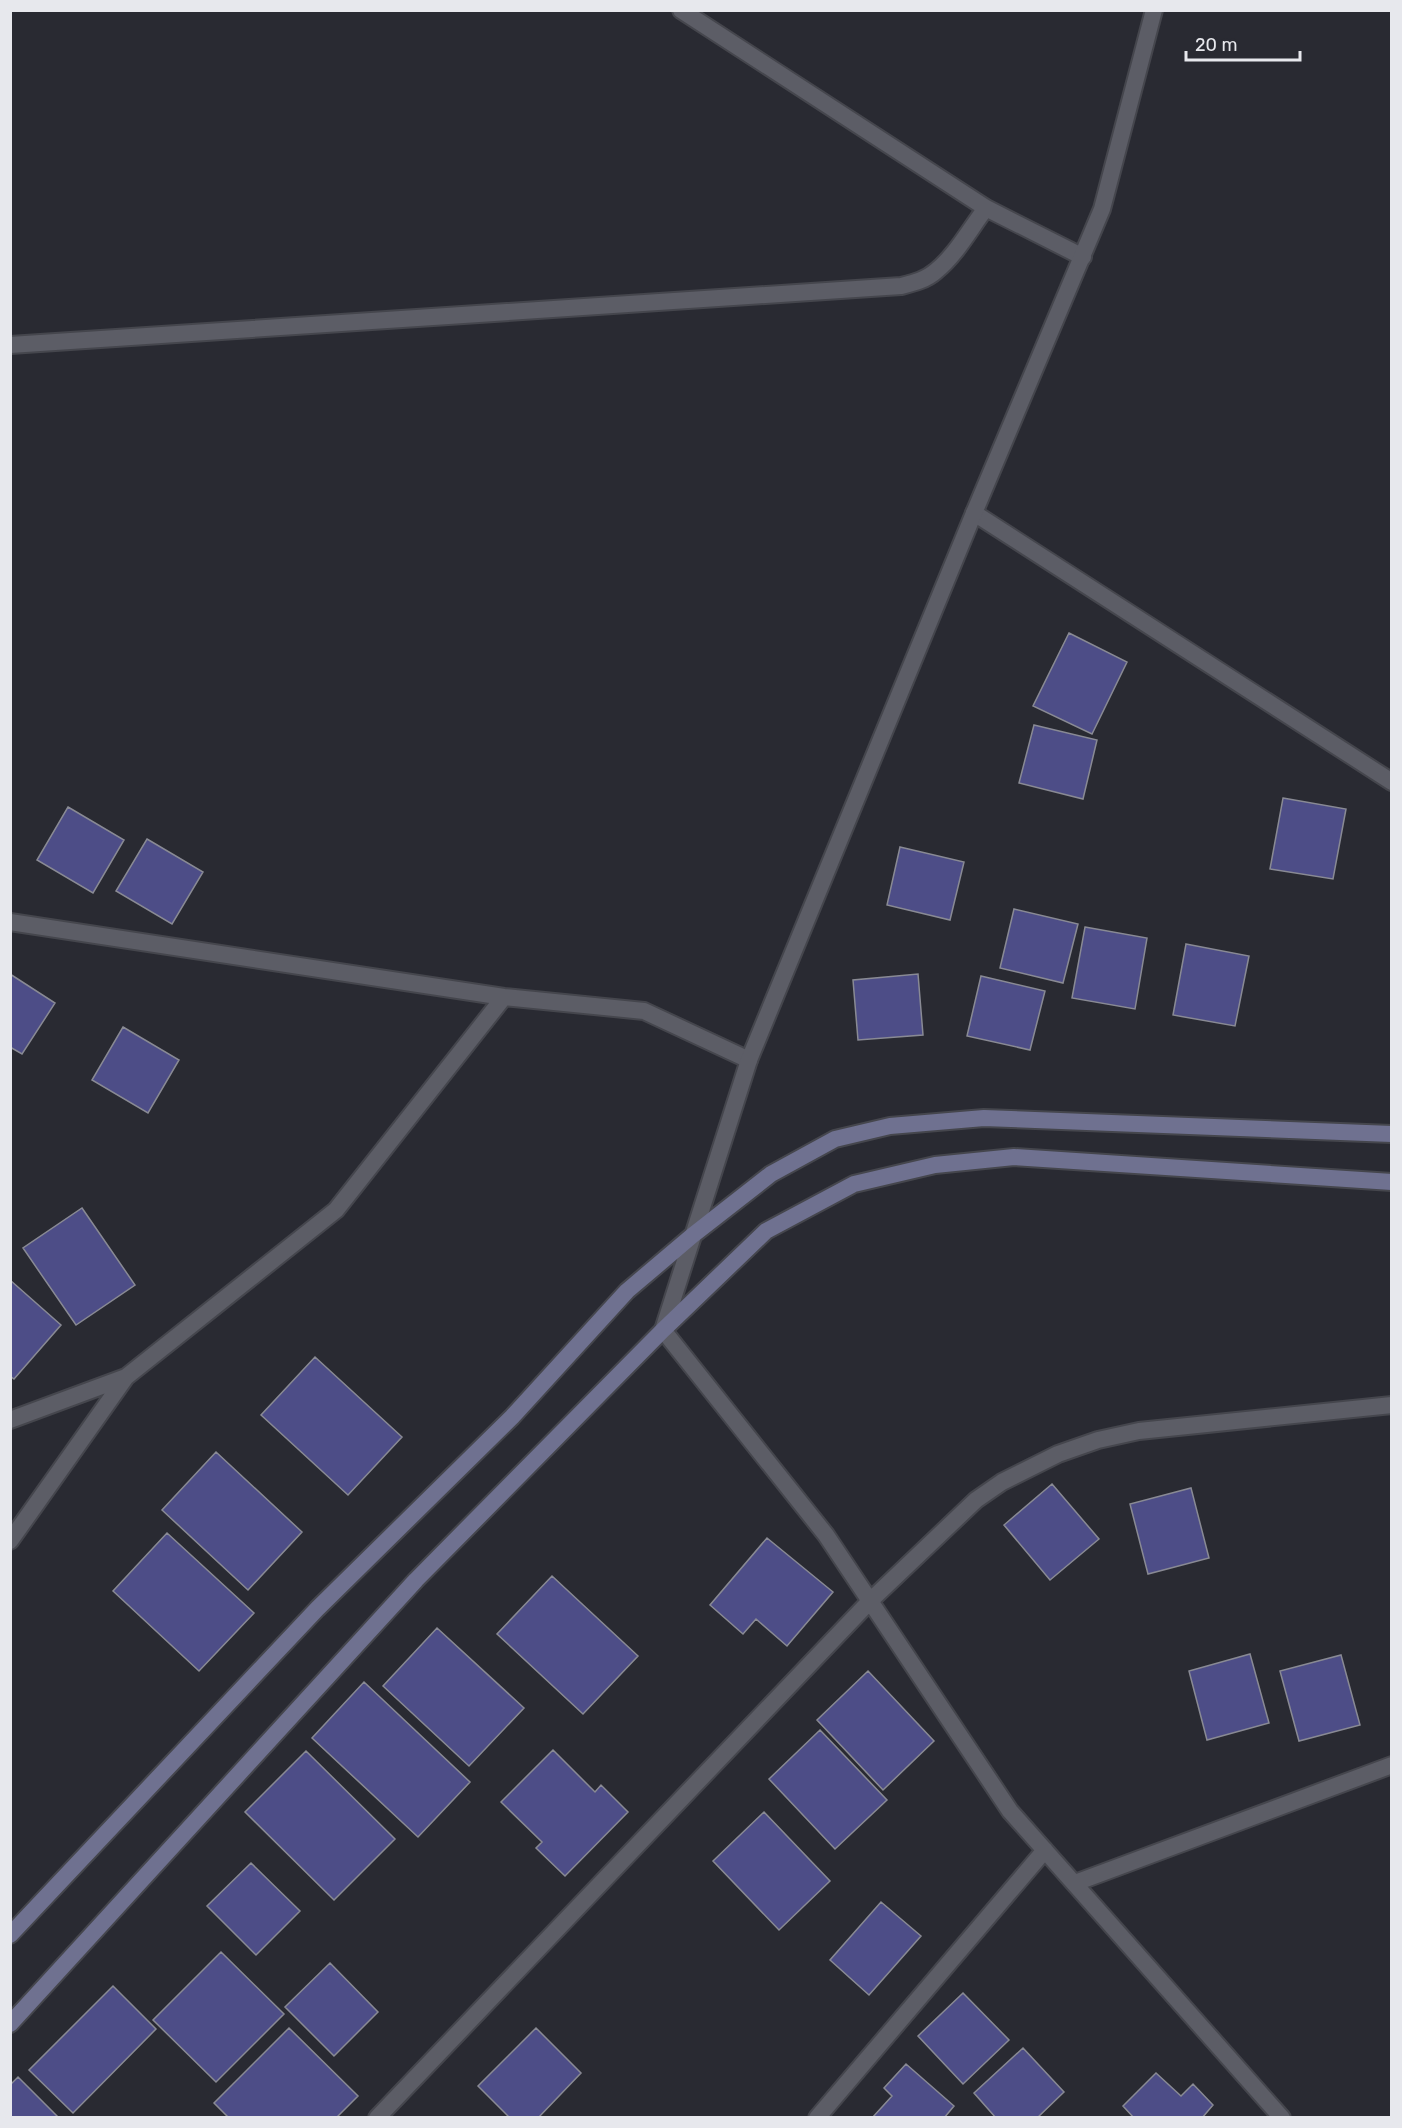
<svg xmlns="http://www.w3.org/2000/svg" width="1402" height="2128" viewBox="0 0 1402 2128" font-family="Rubik,sans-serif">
	<rect width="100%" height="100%" fill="#292a32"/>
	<path fill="#4d4d87" stroke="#898a94" stroke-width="1.5" d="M 1069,633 L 1127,662 L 1092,734 L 1033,706 Z
		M 1034,725 L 1097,740 L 1083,799 L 1019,783 Z
		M 1283,798 L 1346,809 L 1333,879 L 1270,869 Z
		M 68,807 L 124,840 L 93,893 L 37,860 Z
		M 147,839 L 203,872 L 172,924 L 116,891 Z
		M 900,847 L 964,862 L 950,920 L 887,905 Z
		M 1014,909 L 1078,924 L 1063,983 L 1000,968 Z
		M 1085,927 L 1147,938 L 1135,1009 L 1072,998 Z
		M 1186,944 L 1249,956 L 1235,1026 L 1173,1015 Z
		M 10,974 L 55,1003 L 22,1054 L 10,1047 Z
		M 918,974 L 923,1035 L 858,1040 L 853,980 Z
		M 981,976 L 1045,991 L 1030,1050 L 967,1036 Z
		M 123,1027 L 179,1060 L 148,1113 L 92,1080 Z
		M 82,1208 L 135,1285 L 76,1325 L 23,1248 Z
		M 10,1280 L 61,1325 L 14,1379 L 10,1376 Z
		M 315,1357 L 402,1437 L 348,1495 L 261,1415 Z
		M 216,1452 L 302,1532 L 248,1590 L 162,1510 Z
		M 1052,1484 L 1099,1539 L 1050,1580 L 1004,1525 Z
		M 1191,1488 L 1209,1558 L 1148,1574 L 1130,1504 Z
		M 167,1533 L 254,1613 L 199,1671 L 113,1591 Z
		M 767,1538 L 833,1592 L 787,1646 L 756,1619 L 743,1634 L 710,1605 Z
		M 552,1576 L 638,1656 L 583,1714 L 497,1634 Z
		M 437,1628 L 524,1708 L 469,1766 L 383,1686 Z
		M 1250,1654 L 1269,1723 L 1207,1740 L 1189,1671 Z
		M 1341,1655 L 1360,1725 L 1299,1741 L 1280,1671 Z
		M 868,1671 L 934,1741 L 883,1790 L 817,1720 Z
		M 364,1682 L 470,1782 L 418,1837 L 312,1738 Z
		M 820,1730 L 887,1800 L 835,1849 L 769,1779 Z
		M 553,1750 L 595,1792 L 601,1785 L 628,1812 L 565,1876 L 536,1848 L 542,1842 L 501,1802 Z
		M 306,1751 L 395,1839 L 334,1900 L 245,1812 Z
		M 764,1812 L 830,1881 L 779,1930 L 713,1861 Z
		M 251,1863 L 300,1911 L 256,1955 L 207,1906 Z
		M 881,1902 L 921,1936 L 869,1995 L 830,1960 Z
		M 221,1952 L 284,2014 L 216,2082 L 153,2020 Z
		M 330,1963 L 378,2012 L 334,2056 L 285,2007 Z
		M 113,1986 L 156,2029 L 73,2113 L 29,2070 Z
		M 963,1993 L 1009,2040 L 963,2084 L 918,2036 Z
		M 289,2028 L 358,2096 L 336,2118 L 229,2118 L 214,2103 Z
		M 536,2028 L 581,2073 L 538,2118 L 510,2118 L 478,2086 Z
		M 1023,2048 L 1064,2092 L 1037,2118 L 996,2118 L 974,2093 Z
		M 906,2064 L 954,2106 L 944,2118 L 872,2118 L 892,2096 L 884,2088 Z
		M 1156,2073 L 1181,2096 L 1193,2084 L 1213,2105 L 1202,2118 L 1134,2118 L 1123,2106 Z
		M 18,2077 L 59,2118 L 10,2118 L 10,2085 Z"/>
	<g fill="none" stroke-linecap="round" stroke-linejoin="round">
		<defs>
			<path id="service" d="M 681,10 L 986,208 L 1083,257
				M 10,345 L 901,286 C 913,283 926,280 936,271 C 956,255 970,229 986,208
				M 974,513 L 1392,782"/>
			<path id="minor" d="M 10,922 L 504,997 L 644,1011 L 749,1060
				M 663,1330 L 826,1535 L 1010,1811 L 1282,2118
				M 10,1420 L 126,1377
				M 10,1541 L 126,1377 L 336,1210 L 504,997
				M 1075,1883 L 1392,1765
				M 377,2118 L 870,1601 L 976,1500 L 1002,1482 L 1058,1454 L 1098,1440 L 1139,1431 L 1392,1405
				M 817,2118 L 1045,1850"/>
			<path id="tertiary" d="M 663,1330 L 749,1060 L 974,513 L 1102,209 L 1154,10"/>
			<path id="secondary" d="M 10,1935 L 317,1609 L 512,1417 L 627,1291 L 693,1235 L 771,1174 L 835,1139 L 890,1126 L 984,1118 L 1392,1134
				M 10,2024 L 416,1580 L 663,1330 L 766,1231 L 854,1184 L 935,1165 L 1014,1157 L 1392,1182"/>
		</defs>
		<use href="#service" stroke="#45464d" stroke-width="20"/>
		<use href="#minor" stroke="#45464d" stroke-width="20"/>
		<use href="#tertiary" stroke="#45464d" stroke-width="20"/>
		<use href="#secondary" stroke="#45464d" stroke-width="20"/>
		<use href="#service" stroke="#5c5d66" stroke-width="16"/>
		<use href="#minor" stroke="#5c5d66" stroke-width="16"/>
		<use href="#tertiary" stroke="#5c5d66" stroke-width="16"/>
		<use href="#secondary" stroke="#6f7190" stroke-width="16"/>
	</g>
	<rect width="1402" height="2128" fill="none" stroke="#e7e8ed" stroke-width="24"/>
	<path d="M1186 51v9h114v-9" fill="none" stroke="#e7e8ed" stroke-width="3"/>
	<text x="1195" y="51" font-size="18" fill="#e7e8ed" stroke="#292a32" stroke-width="4.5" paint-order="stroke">20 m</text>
</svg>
